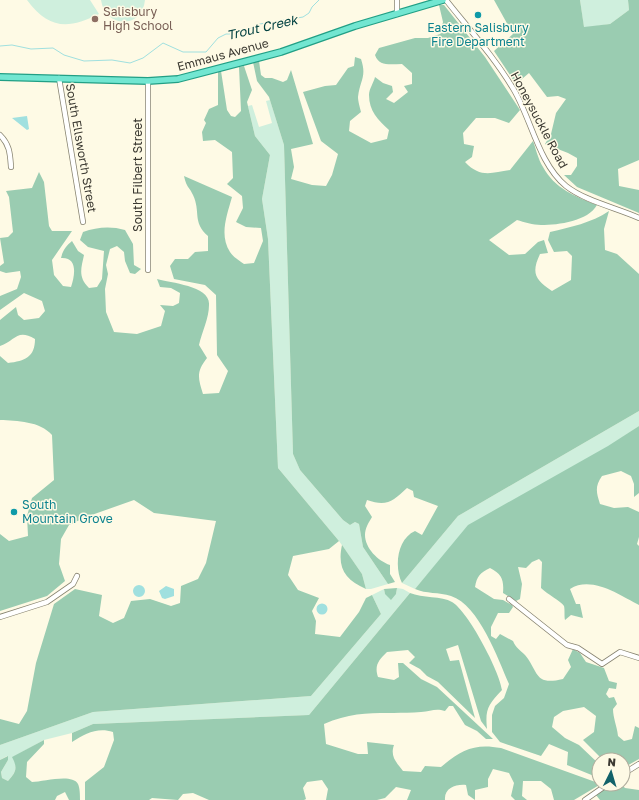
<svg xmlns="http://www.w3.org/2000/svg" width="639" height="800" viewBox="0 0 639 800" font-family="'Golos Text',sans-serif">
	<rect width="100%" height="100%" fill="#fefae5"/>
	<path fill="#cfefdd" d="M 27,0 L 90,0 L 99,14 C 69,29 49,30 27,0 Z
		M 101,0 L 145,0 C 142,30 105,28 101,0 Z
		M 580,0 L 628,0 L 629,10 L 610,24 L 584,28 Z
		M 270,100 L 284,145 L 293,454 L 300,470 L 343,520 L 350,525 L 355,522 L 359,524 L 363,547 L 388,584 L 371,589 L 366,589 L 362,574 L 339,541 L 278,468 L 268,239 L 262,199 L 270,155 L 255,136 L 248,106 L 252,105 L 259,127 L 272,123 L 266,101 Z
		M 639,411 L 639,426 L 440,560 L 415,589 L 402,583 L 458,516 Z
		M 397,588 L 403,589 L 410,593 L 309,715 L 93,724 L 72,733 L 44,740 L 13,757 C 18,768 16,772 8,781 L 2,778 L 1,772 L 8,760 L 7,756 L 0,760 L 0,745 L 93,712 L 311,696 L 381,614 L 372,595 L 384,589 L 385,594 L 396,594 Z"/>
	<path fill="#9accb1" d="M 494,0 L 580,0 L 584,27 L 610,24 L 629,10 L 628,0 L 639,0 L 639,160 L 618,169 L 619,186 L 639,190 L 639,213 L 577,187 L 564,175 L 571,175 L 577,166 L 577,158 L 568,153 L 545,144 L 551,134 L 556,113 L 566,99 L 558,96 L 547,97 L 529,73 L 516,84 L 494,51 L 513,34 Z
		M 439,5 L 444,5 L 485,57 L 520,110 L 509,123 L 495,118 L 476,118 L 463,133 L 464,144 L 474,146 L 472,157 L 465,162 C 480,178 491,173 510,170 L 533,141 C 536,149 538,159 543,167 C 554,188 576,197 597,205 C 588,221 559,225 541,225 C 533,225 524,222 517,220 L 489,240 L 509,255 L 525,254 L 538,242 L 544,240 L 548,253 L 540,254 C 531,273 535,280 552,291 L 571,280 L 572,256 L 567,251 L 554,252 L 548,240 L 550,232 C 571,227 591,223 609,211 L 604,229 L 605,250 L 617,254 L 639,274 L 639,411 L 458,516 L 402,583 C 394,567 397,539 415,531 L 422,535 L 438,506 L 414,497 L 413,491 L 407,488 C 393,501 387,507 367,500 L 365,506 L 372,517 C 369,522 365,528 365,535 C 365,548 378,561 390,565 L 390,574 L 395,582 L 388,584 L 363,547 L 359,524 L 355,522 L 350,525 L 343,520 L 300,470 L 293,454 L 284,145 L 269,97 L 257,81 L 253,62 L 259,61 L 261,75 L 265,78 L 272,78 L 283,82 L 287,80 L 291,70 L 313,144 L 291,149 L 294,167 L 291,179 L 312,185 L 326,186 L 332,175 L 338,154 L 321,141 L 303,92 L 325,86 L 336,85 L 348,68 L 354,66 L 355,57 L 361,59 C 367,77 360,80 358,97 C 358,101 360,108 361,112 L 350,121 L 349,131 L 371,143 L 387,139 L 389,130 C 378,120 369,111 369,95 C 369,89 374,82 375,77 L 383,83 L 392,86 L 393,92 L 386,99 L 394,103 L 408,92 L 404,86 L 412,84 L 412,73 L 402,64 C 391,64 379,67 375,55 L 379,48 L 415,38 L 428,38 L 440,34 L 443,22 Z
		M 244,66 L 252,90 L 247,102 L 255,136 L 270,155 L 262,199 L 268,239 L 278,468 L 339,541 L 329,549 L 293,556 L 288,575 L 298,590 L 319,598 L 312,611 L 316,621 L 315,634 L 340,637 L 359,612 L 366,598 L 372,595 L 381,614 L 311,696 L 93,712 L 0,745 L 0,719 L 19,724 L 27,711 L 36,663 L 54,604 L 75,589 L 102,595 L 99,616 L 113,623 L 124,618 L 131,601 L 150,599 L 171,606 L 180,603 L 181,586 L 198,579 L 206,563 L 216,521 L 154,513 L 134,500 L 86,517 L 69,525 L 61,539 L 59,564 L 65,581 L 47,596 L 0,611 L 0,534 L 9,541 L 28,536 L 27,516 L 32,498 L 54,480 L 52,435 C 40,421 17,421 0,420 L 0,356 L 8,363 C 25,361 35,357 35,339 C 17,328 15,341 0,346 L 0,320 L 16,307 L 18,315 L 24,320 L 39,318 L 45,311 L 42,301 L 24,293 L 0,310 L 0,296 L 17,289 L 21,277 L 20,271 L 6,273 L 0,271 L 0,266 L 4,263 L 0,238 L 8,237 L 13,232 L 9,197 L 6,191 L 32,188 L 39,172 L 44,182 L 49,226 L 52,231 L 72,231 L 52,260 L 54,275 L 63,286 L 71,287 C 75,275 78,257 61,258 C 63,250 66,246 72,241 L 78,251 L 84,255 C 81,269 78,277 89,288 L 97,287 L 102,279 L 104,251 L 88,247 L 80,240 L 83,232 C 97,227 111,226 125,230 L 133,244 L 134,265 L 141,269 L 135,274 L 130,273 L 125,261 L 124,252 L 117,246 L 110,249 L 106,265 L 108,274 L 105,289 L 106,312 L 114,332 L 137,334 L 161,326 L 165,311 L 160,305 L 173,306 L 179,303 L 180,293 L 171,288 L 160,287 L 157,279 C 171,283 211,286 209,305 C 209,318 202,332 199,345 L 207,358 C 196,372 198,378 203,394 L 219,393 L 228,371 L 217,355 L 216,295 L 205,285 L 174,279 L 170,266 L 175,259 L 188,259 L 195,252 L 208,251 L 208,236 C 192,222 201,212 193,195 C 189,186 187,189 184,176 L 232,197 C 227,215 219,235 230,252 C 233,257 240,261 244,264 L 254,263 L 263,241 L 261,228 L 246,227 L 236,222 L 243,208 L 242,196 L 227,184 L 233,178 L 232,152 L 215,140 L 203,141 L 202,132 L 206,123 L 204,120 L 209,109 L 218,105 L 218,72 L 221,71 L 227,110 L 231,116 L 235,117 L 241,111 L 239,67 Z
		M 639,426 L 639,493 L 634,497 L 634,484 L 631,476 L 621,471 L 602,476 C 595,486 596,492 600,504 L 614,508 L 628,507 L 639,512 L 639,537 L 637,544 L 639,546 L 639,605 C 620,595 591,575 570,589 L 576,604 L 580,604 L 583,618 L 571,615 L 565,620 C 564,616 565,610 564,606 C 561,601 547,594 541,588 L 542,562 L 539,559 L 532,562 L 526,568 L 518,567 L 522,584 L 520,599 L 516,601 L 503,593 C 504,580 502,574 490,568 C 480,573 477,576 475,587 L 494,599 L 503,600 L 512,605 L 513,607 L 509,613 L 498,613 L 491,627 L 491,636 L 496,639 L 500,634 L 513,641 C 516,648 520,650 525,655 C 539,672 534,686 563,679 L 571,667 L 568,660 L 573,649 L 580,653 L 586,662 L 604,668 L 609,681 L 617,683 L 616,689 L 609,688 L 606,694 L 609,698 L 614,697 L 617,704 L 613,709 C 613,718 617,726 618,736 L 624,741 L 632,739 L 635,726 L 639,728 L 639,759 L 623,768 L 623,760 L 603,760 L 583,740 L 594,732 L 596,716 L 584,707 L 563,711 L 554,717 L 552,727 L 565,738 L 579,745 L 599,764 L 599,778 L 567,765 L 568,752 L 549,744 L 541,756 L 500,742 L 492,732 L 492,715 L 495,706 L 504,698 L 509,684 C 498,659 479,605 451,596 C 439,592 426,594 415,589 L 468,525 L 608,446 Z
		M 342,545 L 362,574 L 366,589 C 345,580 337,568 342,545 Z
		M 397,588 L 396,594 L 391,600 L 385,594 L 384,589 Z
		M 410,593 C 422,598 442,596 452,602 C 468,611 500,672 502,690 C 488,705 485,709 487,729 L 481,721 L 458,645 L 446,649 L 450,661 L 459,660 L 475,718 L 438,682 L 427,676 L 420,669 L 409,663 L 415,657 L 408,650 L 387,652 C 379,660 374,665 378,677 L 394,680 L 399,677 L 398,663 L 403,663 L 421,679 L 437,687 L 493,739 L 486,739 L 477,731 L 465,725 L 453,706 L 449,706 L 445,711 C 436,708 431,711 421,712 C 386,715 359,708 324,724 L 326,744 L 358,754 L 368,754 L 367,742 L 394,745 C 390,756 396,762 403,771 L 421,772 L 425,766 L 441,767 C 461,750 474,743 501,748 L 601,784 L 574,800 L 554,800 L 551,789 L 541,781 L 523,781 L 522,796 L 527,800 L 515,800 L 511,796 L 514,783 L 509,773 L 493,769 L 488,779 L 488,787 L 475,790 L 475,800 L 468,795 L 466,785 C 456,784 444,788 445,800 L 407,800 L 411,790 L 396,787 L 385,798 L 377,800 L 326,800 L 328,789 L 322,780 L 307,782 L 303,788 L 306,799 L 304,800 L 209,800 L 193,793 L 183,794 L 178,800 L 152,798 L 149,800 L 85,800 L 85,782 L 104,767 L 114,740 L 113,732 C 97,727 85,734 72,742 L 72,733 L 93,724 L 309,715 Z
		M 44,740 L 44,744 L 27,762 L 26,777 L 32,782 C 43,782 72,773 78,784 C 80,788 80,796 80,800 L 69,800 L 65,792 L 57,796 L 55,800 L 0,800 L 0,760 L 8,756 L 8,760 L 1,772 L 2,778 L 8,781 C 16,772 18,768 12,757 Z
		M 613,784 L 621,784 L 625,788 L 639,790 L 639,800 L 600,800 L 596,795 Z"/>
	<path fill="#a0e0df" d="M 27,116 L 29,129 L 27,130 L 12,118 Z
		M133 591a6 6 0 1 1 12 0a6 6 0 1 1-12 0Z
		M 166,586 L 174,589 L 174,596 L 165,599 L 162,598 L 159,591 Z
		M316.5 609a5.5 5.5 0 1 1 11 0a5.5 5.5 0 1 1-11 0Z"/>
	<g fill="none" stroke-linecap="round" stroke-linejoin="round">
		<path stroke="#a0e0df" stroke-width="1" d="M 0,46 L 12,45 L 31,49 L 53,48 L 64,55 L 84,61 L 112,60 L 130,63 L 143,58 L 163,43 L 183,52 L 206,52 L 218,38 L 226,34 L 238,34 L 260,24 L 303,17 L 309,13 L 312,7 L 319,0"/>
		<defs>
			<path id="minor" d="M 446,0 C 469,29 495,58 514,90 C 531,119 539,164 566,186 C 585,201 617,208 639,218
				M 397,14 L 397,0
				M 59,78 L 83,222
				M 148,81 L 148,270
				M 0,135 C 10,145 10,154 11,167
				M 509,599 L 567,645 L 578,648 L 602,664 L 620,652 L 639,658
				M 0,617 L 47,602 L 73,584 L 77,576
				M 623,774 L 639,764
				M 585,800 L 608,784"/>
			<path id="major" d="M 0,77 L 148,81 L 178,79 L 281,52 L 355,26 L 443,0"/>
		</defs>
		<use href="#minor" stroke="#888471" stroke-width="6"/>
		<use href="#major" stroke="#229f85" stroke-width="8"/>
		<use href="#minor" stroke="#fff" stroke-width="4.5"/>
		<use href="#major" stroke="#72e6d1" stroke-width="5.5"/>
	</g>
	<g fill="#0f9aa8" stroke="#fefae5" stroke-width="1.5">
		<circle cx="478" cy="15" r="4"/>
		<circle cx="14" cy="512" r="4"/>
	</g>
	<circle fill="#8d6e63" stroke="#fefae5" stroke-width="1.5" cx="95" cy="19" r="4"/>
	<g text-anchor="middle" stroke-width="3" stroke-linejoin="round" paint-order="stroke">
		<g font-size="12" fill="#785e54" stroke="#fefae5" text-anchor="start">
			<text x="103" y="16">Salisbury<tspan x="103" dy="14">High School</tspan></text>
		</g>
		<g font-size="12" fill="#0d838f" stroke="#fefae5">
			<text x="478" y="32">Eastern Salisbury<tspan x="478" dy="14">Fire Department</tspan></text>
			<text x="22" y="509" text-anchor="start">South<tspan x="22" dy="14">Mountain Grove</tspan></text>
		</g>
		<g font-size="12" fill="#3b3931" stroke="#fefae5">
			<text transform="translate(223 55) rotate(-15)" y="4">Emmaus Avenue</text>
			<text transform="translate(539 120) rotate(62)" y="4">Honeysuckle Road</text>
			<text transform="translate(81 148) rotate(80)" y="4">South Ellsworth Street</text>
			<text transform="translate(138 175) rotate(-90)" y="4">South Filbert Street</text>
		</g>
		<g font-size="13" font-style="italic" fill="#014040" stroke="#fefae5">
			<text transform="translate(262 27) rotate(-13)" y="5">Trout Creek</text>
		</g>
	</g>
	<g transform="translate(611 772) rotate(5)"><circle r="19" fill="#fefae5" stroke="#b0ad9d"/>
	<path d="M0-3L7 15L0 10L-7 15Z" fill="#126269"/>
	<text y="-6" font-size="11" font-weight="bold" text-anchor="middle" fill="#3b3931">N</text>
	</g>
</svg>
